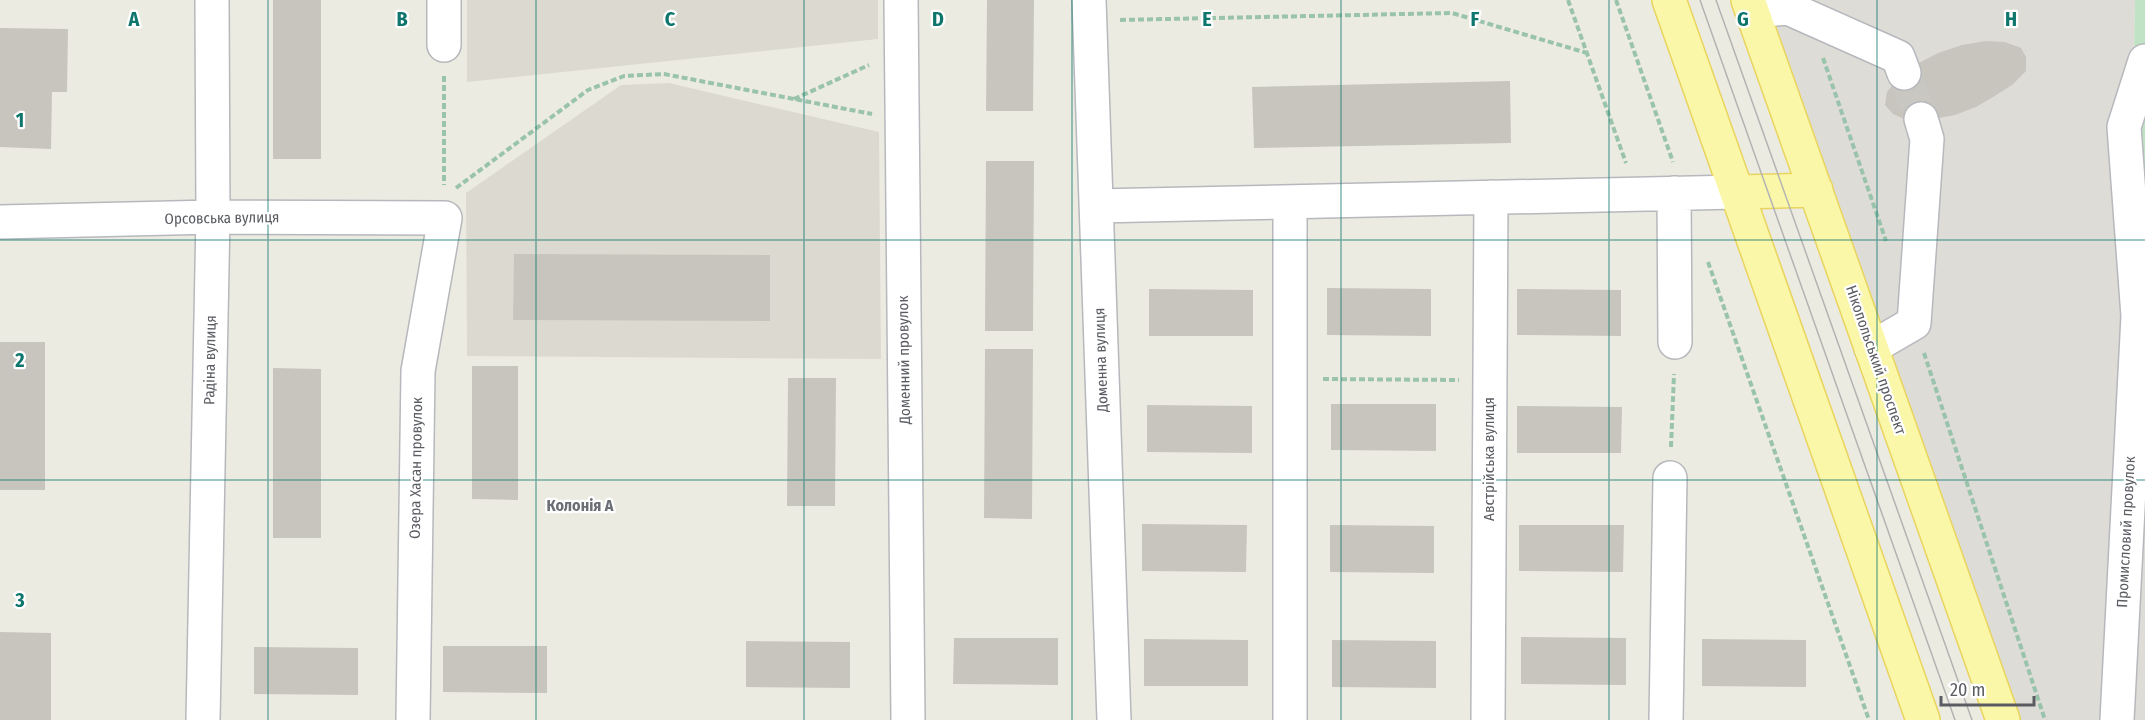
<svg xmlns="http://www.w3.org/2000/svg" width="2145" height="720" viewBox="0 0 2145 720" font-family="'Fira Sans Condensed',sans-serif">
	<rect width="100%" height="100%" fill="#ecebe2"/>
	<path fill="#dedcd6" d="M 1762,0 L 2135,0 L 2126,316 L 2105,720 L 2020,720 Z
		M 2145,447 L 2145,720 L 2131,720 Z"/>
	<path fill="#dcdad0" d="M 467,0 L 878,0 L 878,39 L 467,82 Z
		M 669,83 L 879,132 L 881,359 L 467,356 L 466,193 L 621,85 Z"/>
	<path fill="#bfe3c4" d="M 2135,0 L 2145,0 L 2145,43 L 2134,55 Z
		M 2145,98 L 2145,223 L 2137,122 Z"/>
	<path fill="#c8c5bf" d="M 273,0 L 321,0 L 321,159 L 273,159 Z
		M 987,0 L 1034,0 L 1033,111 L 986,111 Z
		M 0,28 L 68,29 L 67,92 L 52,92 L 51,149 L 0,147 Z
		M 1986,41 L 2005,42 L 2021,48 L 2026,57 L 2026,71 L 2012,85 L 1993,97 L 1976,107 L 1955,115 L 1934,119 L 1906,120 L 1893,114 L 1885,105 L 1887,92 L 1898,78 L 1915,65 L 1938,53 L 1962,45 Z
		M 1510,81 L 1511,143 L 1254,148 L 1252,87 Z
		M 986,161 L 1034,161 L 1033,331 L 985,331 Z
		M 514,254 L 770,255 L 770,321 L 513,320 Z
		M 1327,288 L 1431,289 L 1431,336 L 1327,335 Z
		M 1149,289 L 1253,290 L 1253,336 L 1149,336 Z
		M 1517,289 L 1621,290 L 1621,336 L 1517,335 Z
		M 0,342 L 45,342 L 45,490 L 0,490 Z
		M 985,349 L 1033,349 L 1032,519 L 984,518 Z
		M 472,366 L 518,366 L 518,500 L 472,499 Z
		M 273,368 L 321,369 L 321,538 L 273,538 Z
		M 788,378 L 836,378 L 835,506 L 787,506 Z
		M 1331,404 L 1436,404 L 1436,451 L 1331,450 Z
		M 1147,405 L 1252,406 L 1252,453 L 1147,452 Z
		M 1517,406 L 1622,407 L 1621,453 L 1517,453 Z
		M 1142,524 L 1247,525 L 1246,572 L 1142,571 Z
		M 1330,525 L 1434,526 L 1434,573 L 1330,572 Z
		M 1519,525 L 1624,525 L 1623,572 L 1519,571 Z
		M 0,632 L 51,633 L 51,720 L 0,720 Z
		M 1521,637 L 1626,638 L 1626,685 L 1521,684 Z
		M 954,638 L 1058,638 L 1058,685 L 953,684 Z
		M 1144,639 L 1248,640 L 1248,686 L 1144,686 Z
		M 1702,639 L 1806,640 L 1806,687 L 1702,686 Z
		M 1332,640 L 1436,641 L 1436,688 L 1332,687 Z
		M 746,641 L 850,642 L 850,688 L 746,687 Z
		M 443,646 L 547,646 L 547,693 L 443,692 Z
		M 254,647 L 358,648 L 358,695 L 254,694 Z"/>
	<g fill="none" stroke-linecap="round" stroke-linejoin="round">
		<path stroke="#c8c7c2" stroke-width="33" stroke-dasharray="33 16" stroke-linecap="butt" d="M 1904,73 L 1921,119"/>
		<defs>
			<path id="minor" d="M 444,0 L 444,45
				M 901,0 L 908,720
				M 1089,0 L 1114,720
				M 1752,11 L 1788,8 L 1898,57 L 1904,73
				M 1674,193 L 1675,342
				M 1290,202 L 1290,720
				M 1096,206 L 1737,192
				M 0,222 L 213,217 L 445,218 L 418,371 L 413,720
				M 1871,348 L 1914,323 L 1927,139 L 1921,119
				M 203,720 L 213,217 L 212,0
				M 1488,720 L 1491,197
				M 1666,720 L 1670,478
				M 2117,720 L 2138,316 L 2124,127 L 2145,61"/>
			<path id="major" d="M 1669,0 L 1923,720
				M 1748,0 L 2003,720
				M 1737,192 L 1816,190"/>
		</defs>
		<use href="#minor" stroke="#b7b8bd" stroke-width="36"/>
		<use href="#major" stroke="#e8d45e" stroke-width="36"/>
		<path stroke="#99c3aa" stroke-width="4" stroke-dasharray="6 3" stroke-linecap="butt" d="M 1568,0 L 1626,163
			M 1616,0 L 1673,162
			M 1120,20 L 1452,13 L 1587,53
			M 1823,58 L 1886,241
			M 444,76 L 444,185
			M 794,99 L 869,65
			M 456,188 L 588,90 L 624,76 L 664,74 L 872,114
			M 1708,262 L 1869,720
			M 1924,353 L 2045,720
			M 1323,379 L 1459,380
			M 1671,447 L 1674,374"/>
		<use href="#minor" stroke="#fff" stroke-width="33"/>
		<use href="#major" stroke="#faf7a9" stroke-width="33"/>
		<path stroke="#b2b3b3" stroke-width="1.5" d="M 1700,0 L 1955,720
			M 1716,0 L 1972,720"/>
	</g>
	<path fill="none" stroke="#0f766e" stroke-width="1.5" stroke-opacity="0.55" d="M 268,0 L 268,720M 536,0 L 536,720M 804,0 L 804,720M 1072,0 L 1072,720M 1341,0 L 1341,720M 1609,0 L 1609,720M 1877,0 L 1877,720M 0,240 L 2145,240M 0,480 L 2145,480"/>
	<g text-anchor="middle" stroke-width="4.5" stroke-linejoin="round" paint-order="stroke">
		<g font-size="15" fill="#5a5c62" stroke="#fff">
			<text transform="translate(222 218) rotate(-1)" y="5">Орсовська вулиця</text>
			<text transform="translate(210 360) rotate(-89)" y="5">Радіна вулиця</text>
			<text transform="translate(904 360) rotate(-91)" y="5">Доменний провулок</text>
			<text transform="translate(1101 360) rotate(-92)" y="5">Доменна вулиця</text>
			<text transform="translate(1876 360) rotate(71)" y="5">Нікопольський проспект</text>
			<text transform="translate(1489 459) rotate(-90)" y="5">Австрійська вулиця</text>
			<text transform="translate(416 468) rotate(-89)" y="5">Озера Хасан провулок</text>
			<text transform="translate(2126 532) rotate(-87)" y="5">Промисловий провулок</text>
		</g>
		<g font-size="16" font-weight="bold" fill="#6b6e74" stroke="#fff">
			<text x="580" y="511">Колонія А</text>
		</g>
	</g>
	<g font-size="20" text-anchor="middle" font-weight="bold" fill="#0f766e" stroke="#fff" stroke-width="4.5" stroke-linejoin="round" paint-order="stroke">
		<text x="134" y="26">A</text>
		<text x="402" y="26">B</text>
		<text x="670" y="26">C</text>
		<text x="938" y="26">D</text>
		<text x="1207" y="26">E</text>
		<text x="1475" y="26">F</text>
		<text x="1743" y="26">G</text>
		<text x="2011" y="26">H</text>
		<text x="20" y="127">1</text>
		<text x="20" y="367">2</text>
		<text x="20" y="607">3</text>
	</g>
	<path d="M1941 696v9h93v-9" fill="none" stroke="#5a5c62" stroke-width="3"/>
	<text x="1950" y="696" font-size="18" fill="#5a5c62" stroke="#ffffff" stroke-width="4.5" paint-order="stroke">20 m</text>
</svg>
